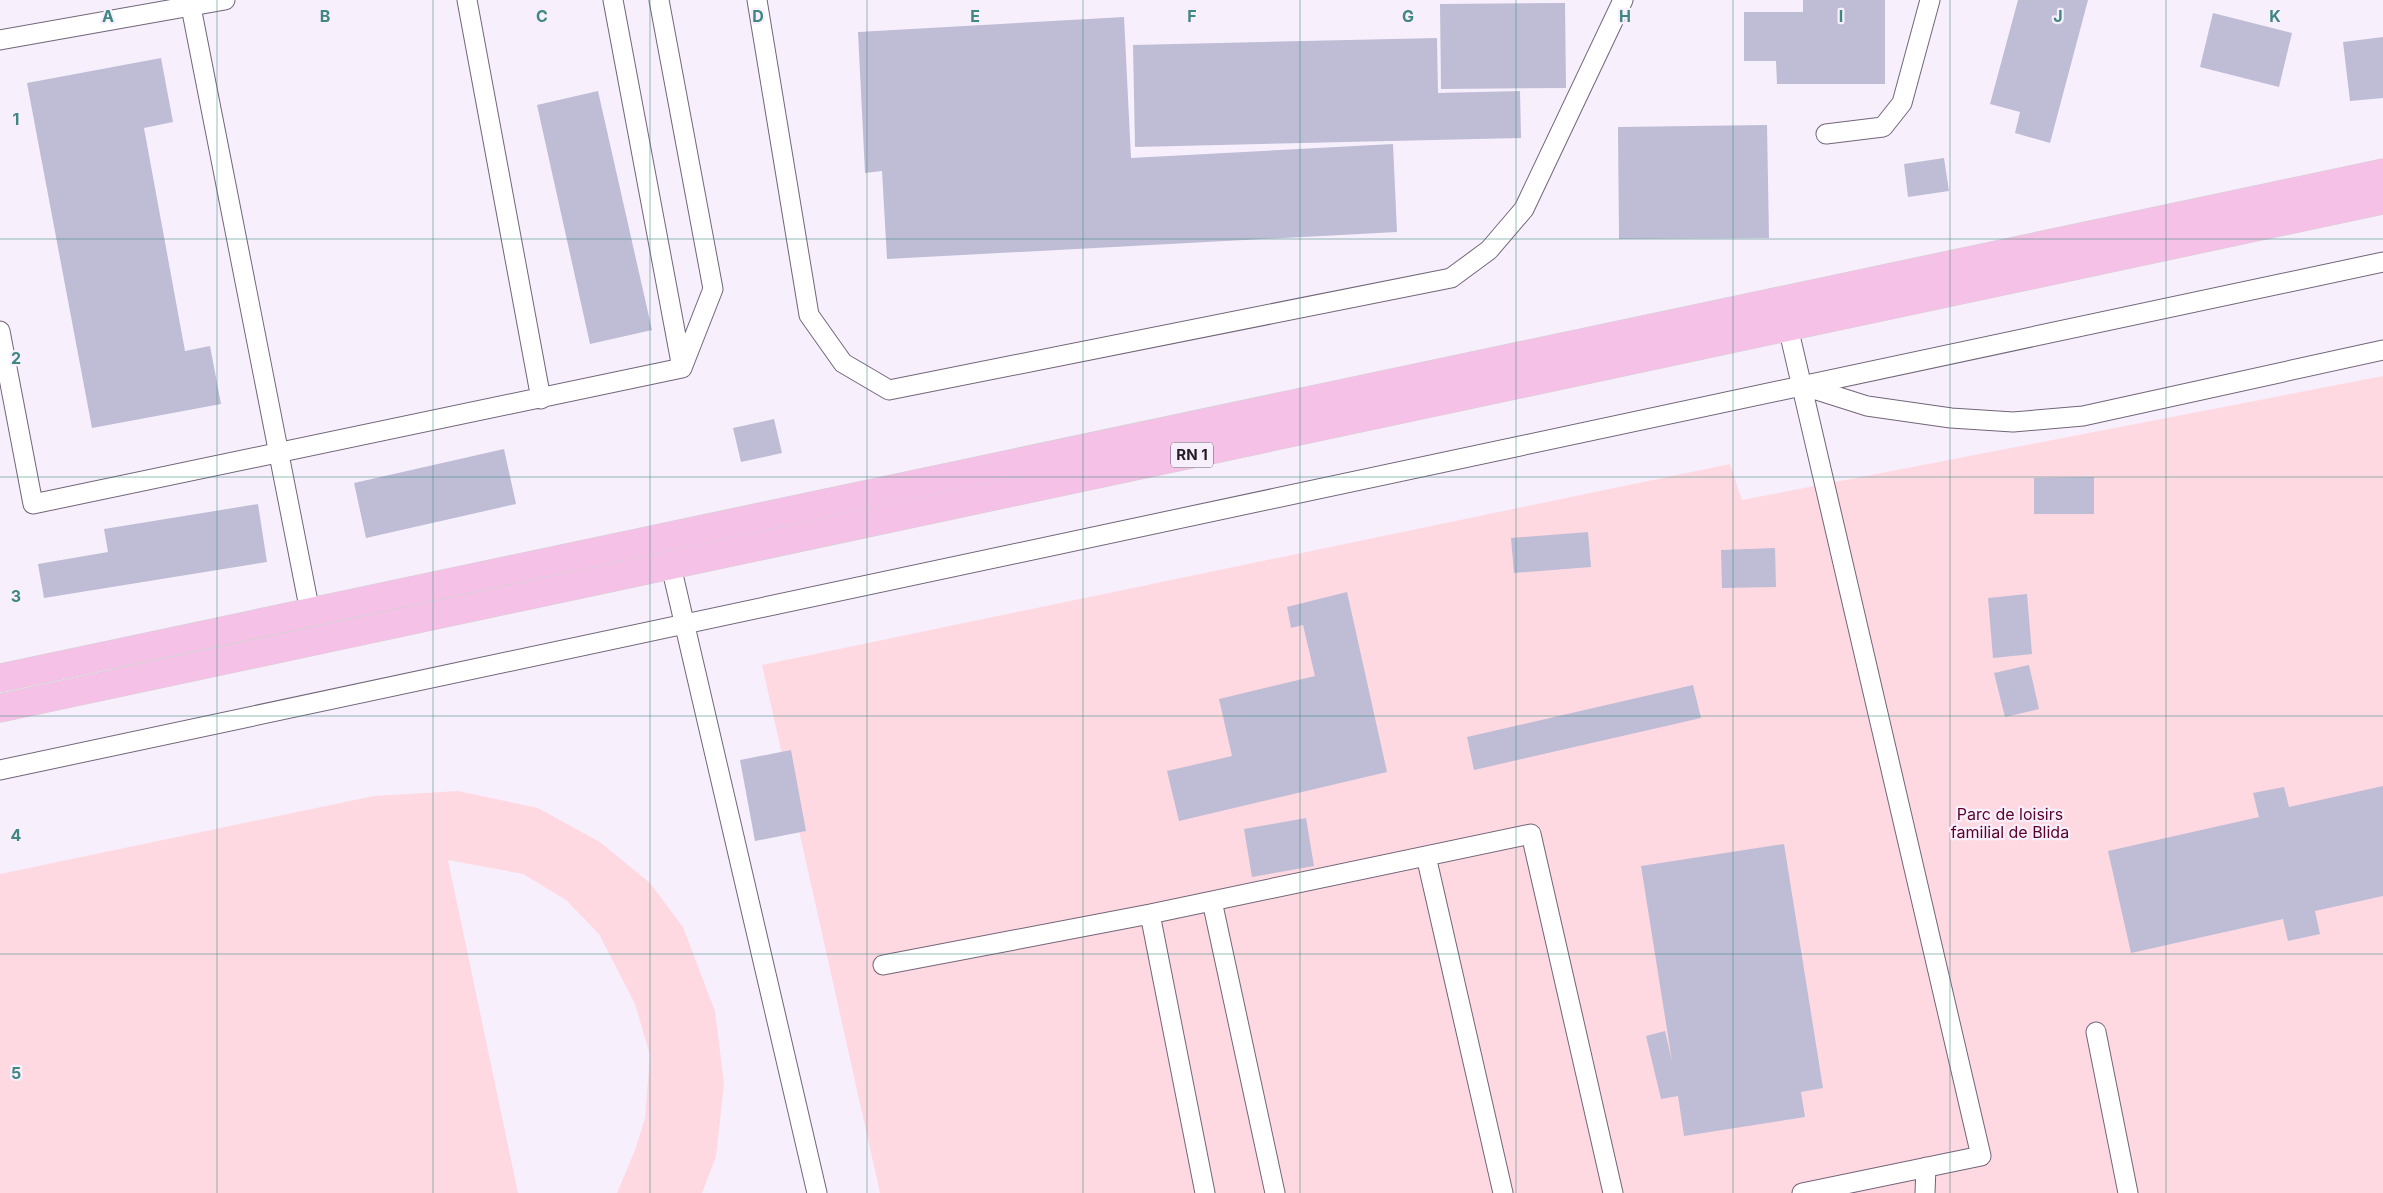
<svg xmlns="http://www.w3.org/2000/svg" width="2383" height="1193" viewBox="0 0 2383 1193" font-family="Inter,sans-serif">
	<rect width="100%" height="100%" fill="#f8effd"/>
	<path fill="#fed9e1" d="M 2383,376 L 2383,1193 L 880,1193 L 762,665 L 1730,464 L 1742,500 Z
		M 458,791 L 538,808 L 600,842 L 650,883 L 683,927 L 715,1011 L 724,1083 L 716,1157 L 702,1193 L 617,1193 L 635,1150 L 645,1118 L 650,1055 L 635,1004 L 599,934 L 566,900 L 523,874 L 448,860 L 518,1193 L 0,1193 L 0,874 L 374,796 Z"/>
	<path fill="#bebdd5" d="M 1803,0 L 1885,0 L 1885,84 L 1777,84 L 1776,61 L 1744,61 L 1744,12 L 1803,12 Z
		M 2018,0 L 2088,0 L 2050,143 L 2015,133 L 2020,112 L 1990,104 Z
		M 1565,3 L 1566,88 L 1441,89 L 1440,4 Z
		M 2213,13 L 2292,33 L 2279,87 L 2200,67 Z
		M 1124,17 L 1131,158 L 1393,144 L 1397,232 L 887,259 L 882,171 L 865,173 L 858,32 Z
		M 2383,37 L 2383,98 L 2350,101 L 2343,42 Z
		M 1437,38 L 1438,93 L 1520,91 L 1521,138 L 1135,147 L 1133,45 Z
		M 161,58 L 173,122 L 144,128 L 185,351 L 210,346 L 221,404 L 92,428 L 27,83 Z
		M 598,91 L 652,330 L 590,344 L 537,105 Z
		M 1767,125 L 1769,238 L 1619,239 L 1618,127 Z
		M 1944,158 L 1949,191 L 1908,197 L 1904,164 Z
		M 774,419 L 782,453 L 741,462 L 733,428 Z
		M 504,449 L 516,504 L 366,538 L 354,483 Z
		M 2094,477 L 2094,514 L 2034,514 L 2034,478 Z
		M 258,504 L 267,562 L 44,598 L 38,564 L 108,552 L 104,529 Z
		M 1588,532 L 1591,567 L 1514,573 L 1511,538 Z
		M 1775,548 L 1776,587 L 1722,588 L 1721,550 Z
		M 1347,592 L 1387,772 L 1179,821 L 1167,771 L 1232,756 L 1219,699 L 1315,676 L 1303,625 L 1291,628 L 1287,607 Z
		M 2027,594 L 2032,654 L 1993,658 L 1988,598 Z
		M 2029,665 L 2039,709 L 2005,717 L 1994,673 Z
		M 1693,685 L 1701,718 L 1474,770 L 1467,737 Z
		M 791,750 L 806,831 L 755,841 L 740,760 Z
		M 2383,786 L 2383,896 L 2315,911 L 2320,934 L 2288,941 L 2283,919 L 2131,953 L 2108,851 L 2259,817 L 2253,793 L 2284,787 L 2289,807 Z
		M 1306,818 L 1314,866 L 1252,877 L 1244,829 Z
		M 1784,844 L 1823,1088 L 1801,1092 L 1805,1117 L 1684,1136 L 1678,1096 L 1661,1099 L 1646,1036 L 1665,1031 L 1672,1061 L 1641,866 Z"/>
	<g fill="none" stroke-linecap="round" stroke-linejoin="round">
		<defs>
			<path id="lane" d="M 467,0 L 541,399
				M 613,0 L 682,368
				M 659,0 L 713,289 L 682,368
				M 757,0 L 809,315 L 843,363 L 889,390 L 1451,278 L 1489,250 L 1524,209 L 1623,0
				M 191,7 L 310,612
				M 0,40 L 225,0
				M 1826,134 L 1883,127 L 1902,103 L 1930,0
				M 1788,327 L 1981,1156 L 1802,1193
				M 0,331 L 33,504 L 682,368
				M 1804,386 L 1867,406 L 1951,418 L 2013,422 L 2083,416 L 2383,350
				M 671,566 L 817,1193
				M 0,770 L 2383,262
				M 1426,856 L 1503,1193
				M 1212,901 L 1275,1193
				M 1150,914 L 1205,1193
				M 883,965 L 1150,914 L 1531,834 L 1613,1193
				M 2096,1032 L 2128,1193
				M 1925,1193 L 1926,1167"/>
			<path id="primary" d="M 0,678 L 2383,173
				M 0,708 L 2383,200"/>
		</defs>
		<use href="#lane" stroke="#726579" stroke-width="21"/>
		<use href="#primary" stroke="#d3d2d3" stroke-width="29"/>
		<use href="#lane" stroke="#fff" stroke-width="19"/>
		<use href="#primary" stroke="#f5c1e7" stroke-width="28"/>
	</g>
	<path fill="none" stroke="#3f8782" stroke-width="1" stroke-opacity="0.55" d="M 217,0 L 217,1193M 433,0 L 433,1193M 650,0 L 650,1193M 867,0 L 867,1193M 1083,0 L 1083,1193M 1300,0 L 1300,1193M 1516,0 L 1516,1193M 1733,0 L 1733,1193M 1950,0 L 1950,1193M 2166,0 L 2166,1193M 0,239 L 2383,239M 0,477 L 2383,477M 0,716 L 2383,716M 0,954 L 2383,954"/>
	<g text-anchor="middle" stroke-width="4.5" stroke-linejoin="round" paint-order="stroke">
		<rect fill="#f8effd" stroke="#625c66" stroke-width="1" x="1171" y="442.5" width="42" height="25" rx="4"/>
		<g font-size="15" font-weight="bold" fill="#221d25">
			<text x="1192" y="460">RN 1</text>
		</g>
		<g font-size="16" fill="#5b0028" stroke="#f8effd">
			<text x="2010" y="820">Parc de loisirs<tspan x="2010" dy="18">familial de Blida</tspan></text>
		</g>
	</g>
	<g font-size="16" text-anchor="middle" font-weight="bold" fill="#3f8782" stroke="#f8effd" stroke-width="4.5" stroke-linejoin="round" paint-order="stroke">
		<text x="108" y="22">A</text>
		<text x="325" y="22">B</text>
		<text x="542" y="22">C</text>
		<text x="758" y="22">D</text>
		<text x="975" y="22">E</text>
		<text x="1192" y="22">F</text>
		<text x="1408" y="22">G</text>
		<text x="1625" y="22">H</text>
		<text x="1841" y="22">I</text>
		<text x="2058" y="22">J</text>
		<text x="2275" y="22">K</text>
		<text x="16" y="125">1</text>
		<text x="16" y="364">2</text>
		<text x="16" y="602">3</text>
		<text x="16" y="841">4</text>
		<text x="16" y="1079">5</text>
	</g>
</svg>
